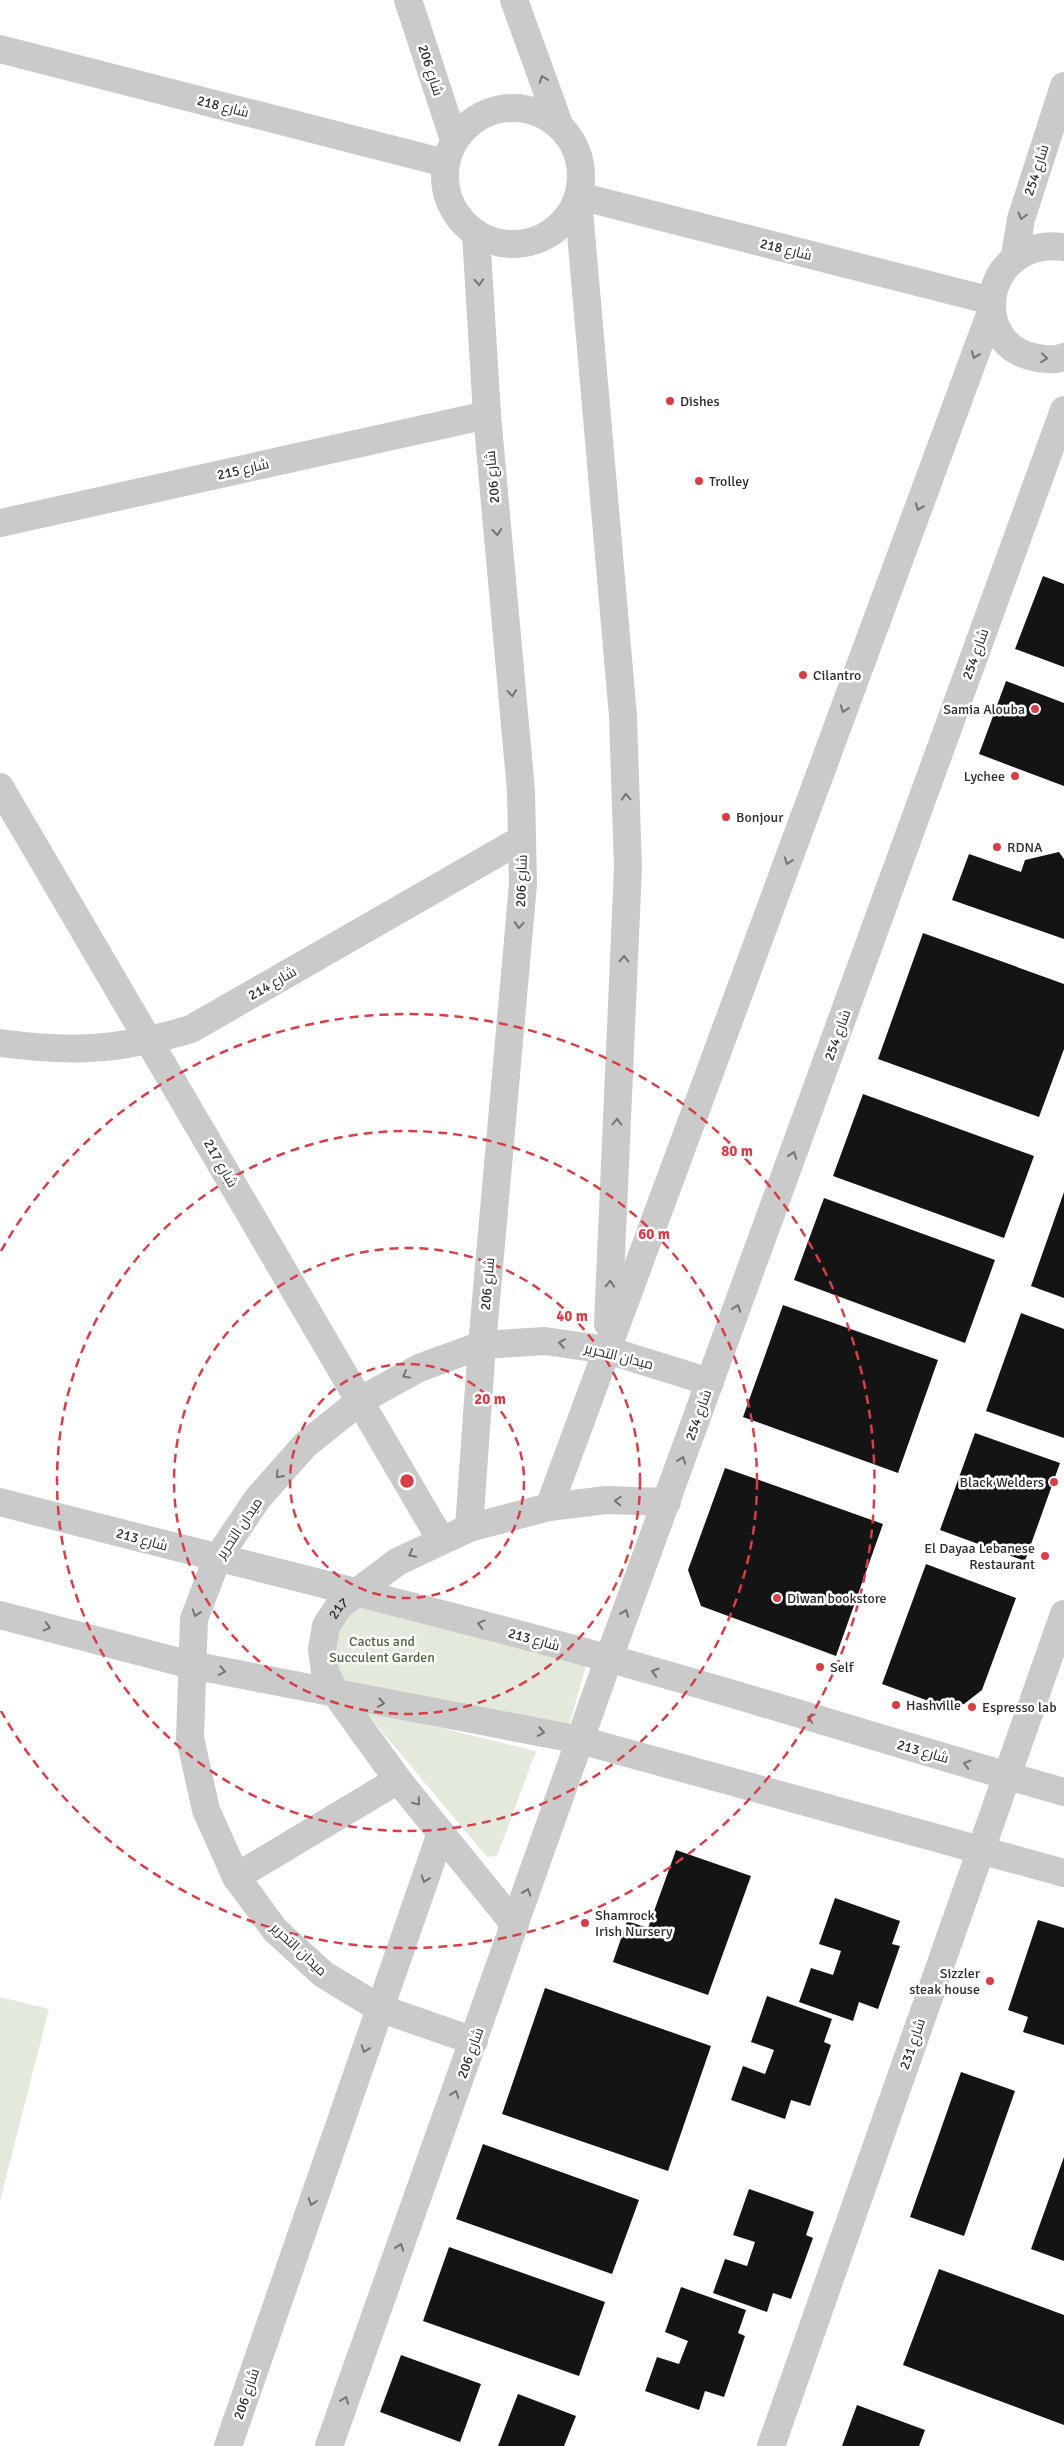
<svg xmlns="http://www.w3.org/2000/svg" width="1064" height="2446" viewBox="0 0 1064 2446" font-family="Signika,Cairo,sans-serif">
	<rect width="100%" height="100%" fill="#fff"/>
	<path fill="#e3eadc" d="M 362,1602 L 586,1666 L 569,1725 L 342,1681 L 334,1663 L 336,1640 L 343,1620 Z
		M 363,1709 L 536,1751 L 497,1856 L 487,1857 Z
		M 0,1997 L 49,2009 L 0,2201 Z"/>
	<path fill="#141414" d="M 1043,576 L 1064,584 L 1064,667 L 1015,649 Z
		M 1006,681 L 1064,703 L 1064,786 L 979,754 Z
		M 1059,852 L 1064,859 L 1064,939 L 952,900 L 969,854 L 1021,872 L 1025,860 Z
		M 923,933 L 1064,984 L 1064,1049 L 1039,1117 L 878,1059 Z
		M 863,1094 L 1034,1156 L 1004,1238 L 833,1176 Z
		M 1064,1192 L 1064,1298 L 1031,1286 Z
		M 824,1198 L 995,1260 L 965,1343 L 794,1280 Z
		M 783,1305 L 938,1360 L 898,1473 L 743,1417 Z
		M 1021,1313 L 1064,1329 L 1064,1438 L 986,1411 Z
		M 975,1433 L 1060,1463 L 1025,1561 L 940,1530 Z
		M 725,1468 L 883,1524 L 836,1656 L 701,1606 L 688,1570 Z
		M 926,1564 L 1016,1598 L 982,1690 L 964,1704 L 948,1708 L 882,1684 Z
		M 676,1850 L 751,1876 L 708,1995 L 613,1962 L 627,1921 L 648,1928 Z
		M 835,1898 L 900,1921 L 892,1944 L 900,1946 L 878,2009 L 859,2002 L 853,2021 L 799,2002 L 811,1968 L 833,1975 L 841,1951 L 819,1944 Z
		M 1038,1920 L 1064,1928 L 1064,2045 L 1023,2032 L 1028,2017 L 1008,2010 Z
		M 545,1988 L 711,2046 L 668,2171 L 502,2114 Z
		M 767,1996 L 832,2019 L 824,2042 L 831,2045 L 810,2106 L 791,2100 L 785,2119 L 731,2100 L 743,2066 L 765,2074 L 774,2050 L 751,2042 Z
		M 961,2072 L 1015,2091 L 964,2236 L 910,2217 Z
		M 483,2144 L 639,2200 L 612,2274 L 456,2219 Z
		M 1064,2157 L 1064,2261 L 1031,2249 Z
		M 749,2189 L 814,2212 L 806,2235 L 813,2238 L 791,2299 L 773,2293 L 767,2312 L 713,2293 L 725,2259 L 747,2266 L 755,2242 L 733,2235 Z
		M 449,2247 L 605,2302 L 579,2376 L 423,2321 Z
		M 939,2269 L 1064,2315 L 1064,2425 L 903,2365 Z
		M 681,2287 L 746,2310 L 738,2333 L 745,2336 L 724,2397 L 705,2391 L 699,2410 L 645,2391 L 657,2357 L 679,2364 L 688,2341 L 665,2332 Z
		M 401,2355 L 481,2384 L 460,2442 L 380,2412 Z
		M 518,2394 L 576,2416 L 564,2446 L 498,2446 Z
		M 857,2405 L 925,2430 L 919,2446 L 842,2446 Z"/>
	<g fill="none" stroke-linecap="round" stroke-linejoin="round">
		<g stroke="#cacaca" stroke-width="28">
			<path d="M 408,0 L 454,140"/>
			<path d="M 514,0 L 559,124"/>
			<path d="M 0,49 L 445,163"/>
			<circle cx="513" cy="176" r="68"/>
			<path d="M 579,196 L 992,301"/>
			<path d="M 578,199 L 623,716 L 628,868 L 608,1324"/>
			<path d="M 1064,247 C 983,237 967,342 1033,357 C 1044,359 1054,361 1064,357"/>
			<path d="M 1015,256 L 1021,219 L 1064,86"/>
			<path d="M 0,523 L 487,415"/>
			<path d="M 0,787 L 441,1540"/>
			<path d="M 0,1043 C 74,1053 120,1050 191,1029 L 522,839"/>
			<path d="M 0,1502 C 202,1555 405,1602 607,1658 C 760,1700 911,1749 1064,1792"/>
			<path d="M 549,1507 L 992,309"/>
			<path d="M 469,1528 L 482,1345 L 523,884 L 521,791 L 487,415 L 476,234"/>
			<path d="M 0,1615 L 191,1665 L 580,1740 L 1064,1873"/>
			<path d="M 236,1877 L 398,1780"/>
			<path id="s1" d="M 515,1925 L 398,1780 L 336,1694 L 325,1672 L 322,1649 L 326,1626 L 339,1606 L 397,1562 L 469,1528 L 549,1507 L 607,1500 L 667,1502"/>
			<path d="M 474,2041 L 379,2008 L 323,1974 L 275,1930 L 236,1877 L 206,1810 L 190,1738 L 194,1619 L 217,1559 L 258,1498 L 305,1445 L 361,1400 L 419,1368 L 482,1345 L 545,1341 L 607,1350 L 710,1382"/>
			<path d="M 228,2446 L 441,1833"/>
			<path d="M 329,2446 L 609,1658 L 1064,410"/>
			<path d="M 771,2446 L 1064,1614"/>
		</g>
	</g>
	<defs><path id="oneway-chevron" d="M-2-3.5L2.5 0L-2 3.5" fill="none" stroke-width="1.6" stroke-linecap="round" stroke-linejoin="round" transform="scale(1.25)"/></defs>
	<g stroke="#747474">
		<use href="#oneway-chevron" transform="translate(543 79) rotate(-110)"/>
		<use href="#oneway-chevron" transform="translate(1022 216) rotate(105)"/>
		<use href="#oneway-chevron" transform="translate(479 282) rotate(87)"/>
		<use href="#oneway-chevron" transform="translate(975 355) rotate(110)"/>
		<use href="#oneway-chevron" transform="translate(1044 358) rotate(6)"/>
		<use href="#oneway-chevron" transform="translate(919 507) rotate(110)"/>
		<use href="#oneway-chevron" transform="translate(497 532) rotate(85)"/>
		<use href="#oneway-chevron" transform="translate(512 693) rotate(85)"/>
		<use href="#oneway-chevron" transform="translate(844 709) rotate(110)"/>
		<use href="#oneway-chevron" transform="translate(626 797) rotate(-92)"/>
		<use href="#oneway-chevron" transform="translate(788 861) rotate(110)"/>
		<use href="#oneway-chevron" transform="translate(519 925) rotate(95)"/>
		<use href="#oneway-chevron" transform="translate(624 959) rotate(-88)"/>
		<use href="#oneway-chevron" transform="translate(617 1122) rotate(-88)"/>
		<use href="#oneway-chevron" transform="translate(793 1155) rotate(-70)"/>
		<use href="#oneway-chevron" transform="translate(610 1284) rotate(-88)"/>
		<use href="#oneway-chevron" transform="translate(737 1308) rotate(-70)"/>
		<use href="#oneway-chevron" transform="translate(562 1343) rotate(-171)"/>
		<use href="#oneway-chevron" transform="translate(406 1375) rotate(151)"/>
		<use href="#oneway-chevron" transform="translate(682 1460) rotate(-70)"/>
		<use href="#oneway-chevron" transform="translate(279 1475) rotate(132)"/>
		<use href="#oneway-chevron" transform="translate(618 1501) rotate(-178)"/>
		<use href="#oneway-chevron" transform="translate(412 1554) rotate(153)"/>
		<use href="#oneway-chevron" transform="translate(196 1613) rotate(109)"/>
		<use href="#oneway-chevron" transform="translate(625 1613) rotate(-70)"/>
		<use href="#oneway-chevron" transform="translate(481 1624) rotate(-165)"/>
		<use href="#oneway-chevron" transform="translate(47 1627) rotate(15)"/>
		<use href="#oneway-chevron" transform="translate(222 1671) rotate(11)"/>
		<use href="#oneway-chevron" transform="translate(655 1672) rotate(-164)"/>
		<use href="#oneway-chevron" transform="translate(381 1703) rotate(11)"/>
		<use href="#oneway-chevron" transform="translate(811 1718) rotate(-164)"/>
		<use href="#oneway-chevron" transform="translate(541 1732) rotate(11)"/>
		<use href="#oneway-chevron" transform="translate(967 1764) rotate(-164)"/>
		<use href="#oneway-chevron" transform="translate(417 1802) rotate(51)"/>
		<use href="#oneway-chevron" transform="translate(425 1879) rotate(109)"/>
		<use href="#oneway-chevron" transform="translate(527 1892) rotate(-71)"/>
		<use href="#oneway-chevron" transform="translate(365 2049) rotate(109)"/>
		<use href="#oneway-chevron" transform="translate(455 2094) rotate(-70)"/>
		<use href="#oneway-chevron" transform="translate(312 2202) rotate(109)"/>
		<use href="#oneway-chevron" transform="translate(400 2247) rotate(-70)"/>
		<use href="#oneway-chevron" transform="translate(345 2400) rotate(-70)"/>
	</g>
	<g fill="none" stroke="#d63e48" stroke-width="2.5" stroke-dasharray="9 6">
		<circle cx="407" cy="1481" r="117"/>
		<circle cx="407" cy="1481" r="233"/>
		<circle cx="407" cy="1481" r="350"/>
		<path d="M1 1251A467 467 0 1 1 1 1711"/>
	</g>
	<g fill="#d63e48" stroke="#fff" stroke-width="2">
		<circle cx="670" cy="401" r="5"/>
		<circle cx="699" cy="481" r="5"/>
		<circle cx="803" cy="675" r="5"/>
		<circle cx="1035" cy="709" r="5"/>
		<circle cx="1015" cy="776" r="5"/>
		<circle cx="726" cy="817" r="5"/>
		<circle cx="997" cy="847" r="5"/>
		<circle cx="1054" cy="1482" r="5"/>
		<circle cx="1045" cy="1556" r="5"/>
		<circle cx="777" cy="1598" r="5"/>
		<circle cx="820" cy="1667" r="5"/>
		<circle cx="896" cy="1705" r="5"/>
		<circle cx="972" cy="1707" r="5"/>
		<circle cx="585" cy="1923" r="5"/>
		<circle cx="990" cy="1981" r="5"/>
	</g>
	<g text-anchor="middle" stroke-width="5" stroke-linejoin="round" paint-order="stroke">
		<g font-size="14" fill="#2d2d2d" stroke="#fff">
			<text transform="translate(431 70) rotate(72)" y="5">شارع 206</text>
			<text transform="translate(223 106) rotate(14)" y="5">شارع 218</text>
			<text transform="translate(1036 170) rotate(-72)" y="5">شارع 254</text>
			<text transform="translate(786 249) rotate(14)" y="5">شارع 218</text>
			<text transform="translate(243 469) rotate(-13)" y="5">شارع 215</text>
			<text transform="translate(492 477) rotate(-95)" y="5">شارع 206</text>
			<text transform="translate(975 654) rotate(-70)" y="5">شارع 254</text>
			<text transform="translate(521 881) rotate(-88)" y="5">شارع 206</text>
			<text transform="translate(272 983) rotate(-30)" y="5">شارع 214</text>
			<text transform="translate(837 1035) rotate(-70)" y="5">شارع 254</text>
			<text transform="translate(221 1163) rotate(60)" y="5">شارع 217</text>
			<text transform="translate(487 1284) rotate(-85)" y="5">شارع 206</text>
			<text transform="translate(619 1356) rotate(14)" y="5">ميدان التحرير</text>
			<text transform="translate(698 1415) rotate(-70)" y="5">شارع 254</text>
			<text transform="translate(239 1528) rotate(-56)" y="5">ميدان التحرير</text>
			<text transform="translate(142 1539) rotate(15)" y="5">شارع 213</text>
			<text dy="5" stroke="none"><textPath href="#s1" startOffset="385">217</textPath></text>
			<text transform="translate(534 1639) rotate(15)" y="5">شارع 213</text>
			<text transform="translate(923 1751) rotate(16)" y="5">شارع 213</text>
			<text transform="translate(299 1949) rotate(43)" y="5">ميدان التحرير</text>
			<text transform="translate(912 2044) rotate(-71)" y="5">شارع 231</text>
			<text transform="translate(470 2053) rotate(-70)" y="5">شارع 206</text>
			<text transform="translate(246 2394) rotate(-71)" y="5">شارع 206</text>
		</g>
		<g font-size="14" fill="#2d2d2d" stroke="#fff" text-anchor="start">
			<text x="680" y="406">Dishes</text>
			<text x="709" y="486">Trolley</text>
			<text x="813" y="680">Cilantro</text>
			<text x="1025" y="714" text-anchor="end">Samia Alouba</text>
			<text x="1005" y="781" text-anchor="end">Lychee</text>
			<text x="736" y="822">Bonjour</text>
			<text x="1007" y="852">RDNA</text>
			<text x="1044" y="1487" text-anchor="end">Black Welders</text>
			<text x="1035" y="1553" text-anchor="end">El Dayaa Lebanese<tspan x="1035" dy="16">Restaurant</tspan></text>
			<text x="787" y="1603">Diwan bookstore</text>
			<text x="830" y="1672">Self</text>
			<text x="906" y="1710">Hashville</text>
			<text x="982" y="1712">Espresso lab</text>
			<text x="595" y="1920">Shamrock<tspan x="595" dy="16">Irish Nursery</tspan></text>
			<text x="980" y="1978" text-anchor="end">Sizzler<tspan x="980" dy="16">steak house</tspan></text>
		</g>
		<g font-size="14" fill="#50653f" stroke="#fff">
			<text x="382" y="1646">Cactus and<tspan x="382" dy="16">Succulent Garden</tspan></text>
		</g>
	</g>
	<circle cx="407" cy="1481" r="8" fill="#d63e48" stroke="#fff" stroke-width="2.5"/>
	<g font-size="15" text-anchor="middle" font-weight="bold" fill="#d63e48" stroke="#fff" stroke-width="5" stroke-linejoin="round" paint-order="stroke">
		<text x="737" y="1156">80 m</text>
		<text x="654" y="1239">60 m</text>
		<text x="572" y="1321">40 m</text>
		<text x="490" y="1404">20 m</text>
	</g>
</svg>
